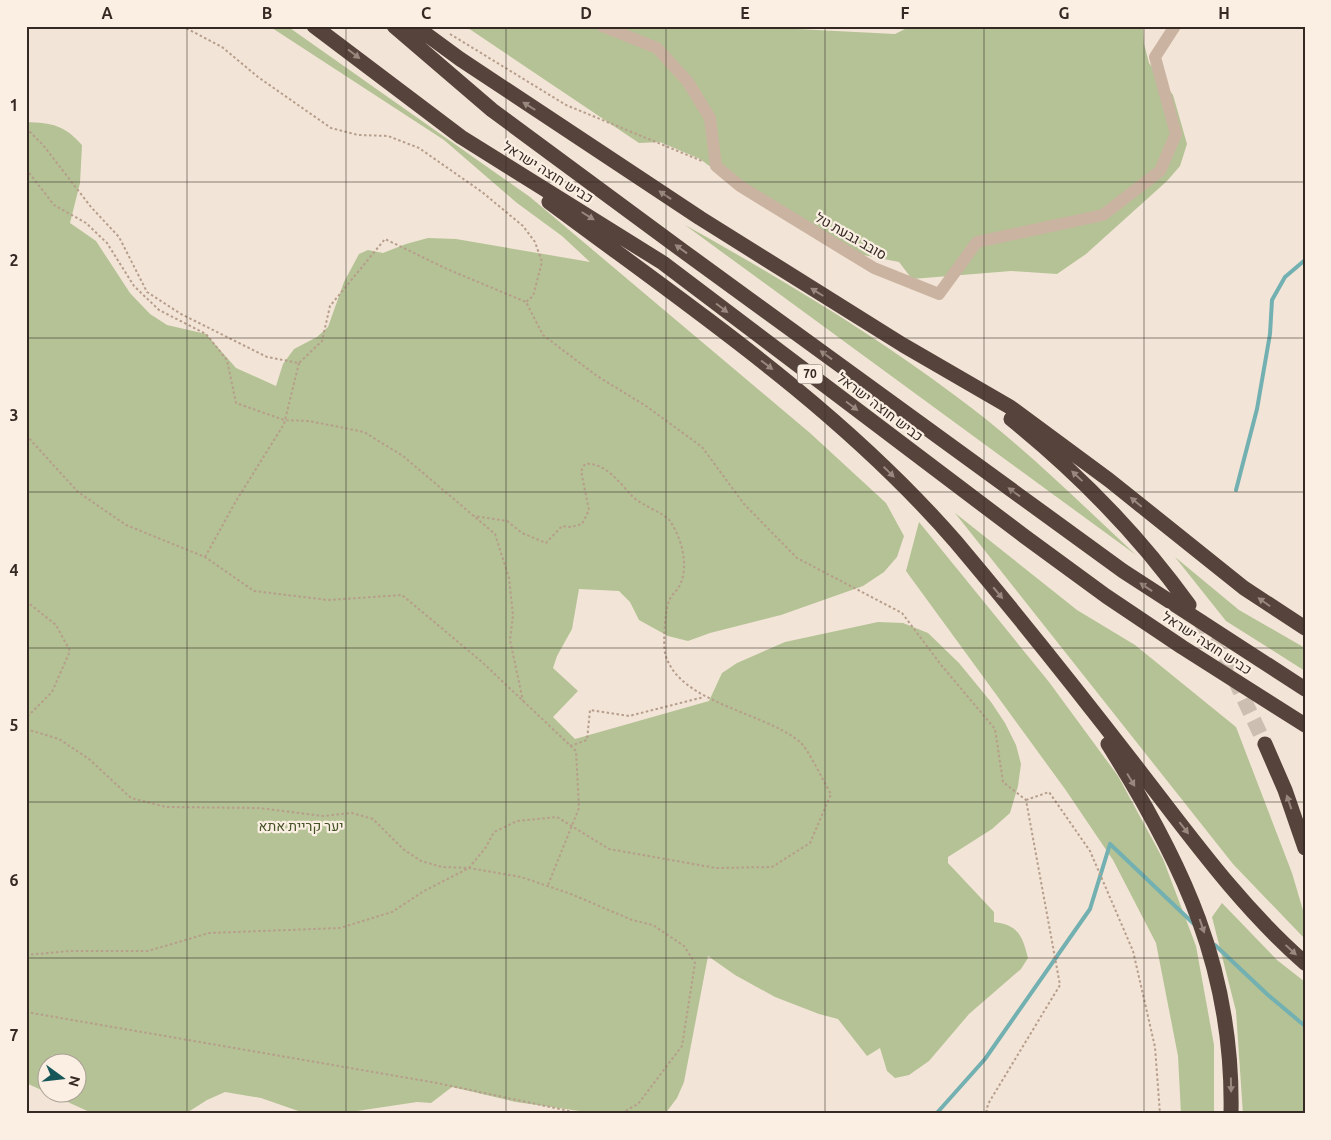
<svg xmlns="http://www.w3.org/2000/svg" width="1331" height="1140" viewBox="0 0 1331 1140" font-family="Ubuntu,Heebo,sans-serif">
	<rect width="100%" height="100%" fill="#f2e4d6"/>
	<path fill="#b4c295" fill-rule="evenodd" d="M 269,26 L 287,26 L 530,197 L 810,433 L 886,503 L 904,536 L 897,557 L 884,572 L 863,586 L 781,615 L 710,633 L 688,641 L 668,636 L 639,620 L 630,602 L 619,591 L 579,589 L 572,629 L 557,656 L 553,668 L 578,691 L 553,717 L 575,739 L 709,701 L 722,673 L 737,663 L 785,642 L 878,622 L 903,623 L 928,633 L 959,663 L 991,702 L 1005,723 L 1016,745 L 1021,764 L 1018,786 L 1010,813 L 992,829 L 948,857 L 948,863 L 994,912 L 994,922 C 1018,925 1022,935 1028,958 L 1021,969 L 969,1014 L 929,1061 L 909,1075 L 895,1078 L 887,1071 L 880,1048 L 867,1056 L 838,1019 L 819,1014 L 775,997 L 735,975 L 708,956 L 684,1082 L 677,1098 L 665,1114 L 601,1114 L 516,1102 L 452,1087 L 431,1103 L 417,1102 L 337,1114 L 307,1114 L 261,1098 L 225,1092 L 207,1100 L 185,1114 L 94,1114 L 26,1083 L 26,122 C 53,123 64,125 82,145 L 80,183 L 70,223 L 96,241 L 130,293 L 150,314 L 167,325 L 206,334 L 236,368 L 276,386 L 283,364 L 294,349 L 317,337 L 328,327 L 344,282 L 359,254 L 368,250 L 383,253 L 406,244 L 428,238 L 456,239 L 590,262 L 562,236 L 517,203 L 444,140 ZM 78,1062 L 78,1092 L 48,1092 L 48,1062 Z
		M 465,26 L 737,26 L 895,34 L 911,26 L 1143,26 L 1144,44 L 1149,63 L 1173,95 L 1187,144 L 1180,166 L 1167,181 L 1086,254 L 1057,274 L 1011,271 L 912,279 L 899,262 L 848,252 L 755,200 L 700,159 L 660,142 L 639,143 Z
		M 685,225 C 778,277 872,333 957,397 C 1021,444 1078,501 1136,555 Z
		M 955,513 L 1077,610 L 1135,645 L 1236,727 L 1292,873 L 1305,917 L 1305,939 L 1233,864 Z
		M 919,522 L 1049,682 L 1118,776 L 1163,859 L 1196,946 L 1214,1045 L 1214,1114 L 1181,1114 L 1178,1056 L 1156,943 L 1113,860 L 1065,789 L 906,571 Z
		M 1175,557 L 1239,610 L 1305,648 L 1305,671 L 1226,621 Z
		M 1222,903 L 1277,960 L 1305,982 L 1305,1114 L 1243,1114 L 1236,1011 L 1212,917 Z"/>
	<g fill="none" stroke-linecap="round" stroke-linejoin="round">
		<path stroke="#73b0b1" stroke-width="4" d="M 1236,490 L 1257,409 L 1270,334 L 1272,300 L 1285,277 L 1305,260
			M 1215,945 L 1268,995 L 1305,1026
			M 936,1114 L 985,1059 L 1090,909 L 1110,844 L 1195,925"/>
		<path stroke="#ccbfb2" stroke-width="15" stroke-dasharray="15 8" stroke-linecap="butt" d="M 1199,619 L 1233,676 L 1265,744"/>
		<path stroke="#b79d8b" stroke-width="2" stroke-dasharray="2.5 2.5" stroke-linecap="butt" d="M 182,26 L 222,47 L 258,77 L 331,128 L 358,135 L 388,136 L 419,148 L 482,192 L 523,226 L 535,242 L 542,262 L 533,296 L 526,302
			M 450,34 L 566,105 L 702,161
			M 26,128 L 43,145 L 91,207 L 119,237 L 147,292 L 181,314 L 267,357 L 299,363 L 322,341 L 330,306 L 385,239 L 447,269 L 526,302 L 543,335 L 597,376 L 646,406 L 702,447 L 744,504 L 797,558 L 902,613 L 942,666 L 995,729 L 1003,782 L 1026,800 L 1060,985 L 988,1104 L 986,1114
			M 26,169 L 54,205 L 86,223 L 107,243 L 134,286 L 159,310 L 206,334 L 227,360 L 236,403 L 284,420 L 309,421 L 364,432 L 403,456 L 495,534 L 509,578 L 513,615 L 510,640 L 523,701
			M 26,435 L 78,492 L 126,525 L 205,557 L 254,591 L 328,600 L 402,595 L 482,662 L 576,751 L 579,808 L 548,885
			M 205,557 L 236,501 L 284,424 L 299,363
			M 26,601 L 56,625 L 70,651 L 52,692 L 26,718
			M 26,729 L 59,739 L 89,759 L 131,798 L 166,807 L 259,808 L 323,816 L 352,813 L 373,819 L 403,849 L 421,861 L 442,867 L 469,868 L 521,877 L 571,894 L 632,920 L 653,925 L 684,946 L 695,963 L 682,1046 L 638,1104 L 620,1114
			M 570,746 L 587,740 L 590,710 L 629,716 L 704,697
			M 1026,800 L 1049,792 L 1090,851 L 1133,951 L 1155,1047 L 1160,1114
			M 26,955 L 70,951 L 148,951 L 209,933 L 340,928 L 392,912 L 424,891 L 469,868 L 486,847 L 494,832 L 517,821 L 557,817 L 609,849 L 716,868 L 772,867 L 810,843 L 831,794 C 824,783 809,750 800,742 C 765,712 677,703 665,653 C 663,642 665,611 669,601 C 671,595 677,591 680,585 C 689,565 682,539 670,521 C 663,512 642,506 632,496 C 619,482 605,462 585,464 L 581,471 L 589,510 L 582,524 L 571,527 L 562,526 L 546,543 L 522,533 L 507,521 L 474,516
			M 26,1012 L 437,1083 L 583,1114"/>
		<path stroke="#cbb3a1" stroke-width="12" d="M 602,26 L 657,48 L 688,82 L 710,118 L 716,166 L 740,186 L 874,268 L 939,294 L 977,242 L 1103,215 L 1160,171 L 1176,134 L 1155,57 L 1175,26"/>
		<path stroke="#56433b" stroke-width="15" d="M 314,26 L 461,137 L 663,263 L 1024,536 L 1106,596 L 1182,647 L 1305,725
			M 394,26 L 492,110 L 683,251 L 1123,571 L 1305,689
			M 415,26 L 460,59 L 700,218 L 903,345 L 1010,407 L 1109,480 L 1244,588 L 1305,628
			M 549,202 C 691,308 839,407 956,542 C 1020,618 1082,696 1142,774 C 1193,840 1242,908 1305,963
			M 1011,419 C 1079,474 1138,534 1189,605
			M 1108,744 C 1183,863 1234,970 1231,1114
			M 1265,744 L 1285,790 L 1305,848"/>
	</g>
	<defs><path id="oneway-solid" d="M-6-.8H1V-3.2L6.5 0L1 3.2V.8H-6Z" transform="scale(1.25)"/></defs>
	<g fill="#98887e">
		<use href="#oneway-solid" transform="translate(354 54) rotate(37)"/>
		<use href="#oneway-solid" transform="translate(529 106) rotate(-148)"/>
		<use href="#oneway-solid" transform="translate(665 195) rotate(-146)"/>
		<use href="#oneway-solid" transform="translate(588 216) rotate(32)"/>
		<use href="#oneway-solid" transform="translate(681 249) rotate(-144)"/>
		<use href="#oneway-solid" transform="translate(817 292) rotate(-148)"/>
		<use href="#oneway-solid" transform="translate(722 308) rotate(37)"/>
		<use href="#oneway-solid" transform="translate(826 355) rotate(-144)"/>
		<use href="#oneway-solid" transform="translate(767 365) rotate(37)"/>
		<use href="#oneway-solid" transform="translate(852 406) rotate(37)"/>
		<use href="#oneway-solid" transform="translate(889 472) rotate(44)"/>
		<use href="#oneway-solid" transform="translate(1077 476) rotate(-137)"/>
		<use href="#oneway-solid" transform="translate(1014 492) rotate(-144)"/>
		<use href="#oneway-solid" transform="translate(1136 502) rotate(-140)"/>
		<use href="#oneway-solid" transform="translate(1146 587) rotate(-146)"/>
		<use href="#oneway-solid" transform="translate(998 593) rotate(50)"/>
		<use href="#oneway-solid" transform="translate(1264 602) rotate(-145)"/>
		<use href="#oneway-solid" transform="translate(1131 780) rotate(59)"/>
		<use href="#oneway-solid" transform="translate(1289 802) rotate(-109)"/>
		<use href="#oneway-solid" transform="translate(1184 828) rotate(52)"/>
		<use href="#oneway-solid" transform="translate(1202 926) rotate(71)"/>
		<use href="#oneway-solid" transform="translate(1291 950) rotate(43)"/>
		<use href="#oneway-solid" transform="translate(1231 1085) rotate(89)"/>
	</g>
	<path fill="none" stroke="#352924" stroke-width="1" stroke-opacity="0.55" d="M 187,26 L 187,1114M 346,26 L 346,1114M 506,26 L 506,1114M 666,26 L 666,1114M 825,26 L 825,1114M 984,26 L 984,1114M 1144,26 L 1144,1114M 26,182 L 1305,182M 26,338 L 1305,338M 26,492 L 1305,492M 26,648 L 1305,648M 26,802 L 1305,802M 26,958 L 1305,958"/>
	<g text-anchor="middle" stroke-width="4.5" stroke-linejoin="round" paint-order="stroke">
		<rect fill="#faefe2" stroke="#70645d" stroke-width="1" x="797.5" y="364.5" width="25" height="19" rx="4"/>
		<g font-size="12" font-weight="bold" fill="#352924">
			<text x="810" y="378">70</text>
		</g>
		<g font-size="14" fill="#352924" stroke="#faefe2">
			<text transform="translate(548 172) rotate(32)" y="5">כביש חוצה ישראל</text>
			<text transform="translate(851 236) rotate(30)" y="5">סובב גבעת טל</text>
			<text transform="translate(880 407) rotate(37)" y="5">כביש חוצה ישראל</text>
			<text transform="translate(1207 643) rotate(33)" y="5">כביש חוצה ישראל</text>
		</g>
		<g font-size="14" fill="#455427" stroke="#faefe2">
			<text x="301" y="831">יער קריית אתא</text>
		</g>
	</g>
	<rect width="1331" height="1140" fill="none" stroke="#faefe2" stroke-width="55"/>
	<g transform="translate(62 1078) rotate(105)"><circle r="24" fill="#faefe2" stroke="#aba096"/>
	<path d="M0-4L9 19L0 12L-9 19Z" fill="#175659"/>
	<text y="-8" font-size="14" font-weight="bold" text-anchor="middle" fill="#352924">N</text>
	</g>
	<rect x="28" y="28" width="1276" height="1084" fill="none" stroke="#352924" stroke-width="2"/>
	<g font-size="16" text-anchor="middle" font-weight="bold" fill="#352924">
		<text x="107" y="19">A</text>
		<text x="267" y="19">B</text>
		<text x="426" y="19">C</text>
		<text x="586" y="19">D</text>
		<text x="745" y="19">E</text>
		<text x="905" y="19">F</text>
		<text x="1064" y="19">G</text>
		<text x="1224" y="19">H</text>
		<text x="14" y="111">1</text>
		<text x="14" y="266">2</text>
		<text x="14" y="421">3</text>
		<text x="14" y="576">4</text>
		<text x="14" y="731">5</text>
		<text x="14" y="886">6</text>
		<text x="14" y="1041">7</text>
	</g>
</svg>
